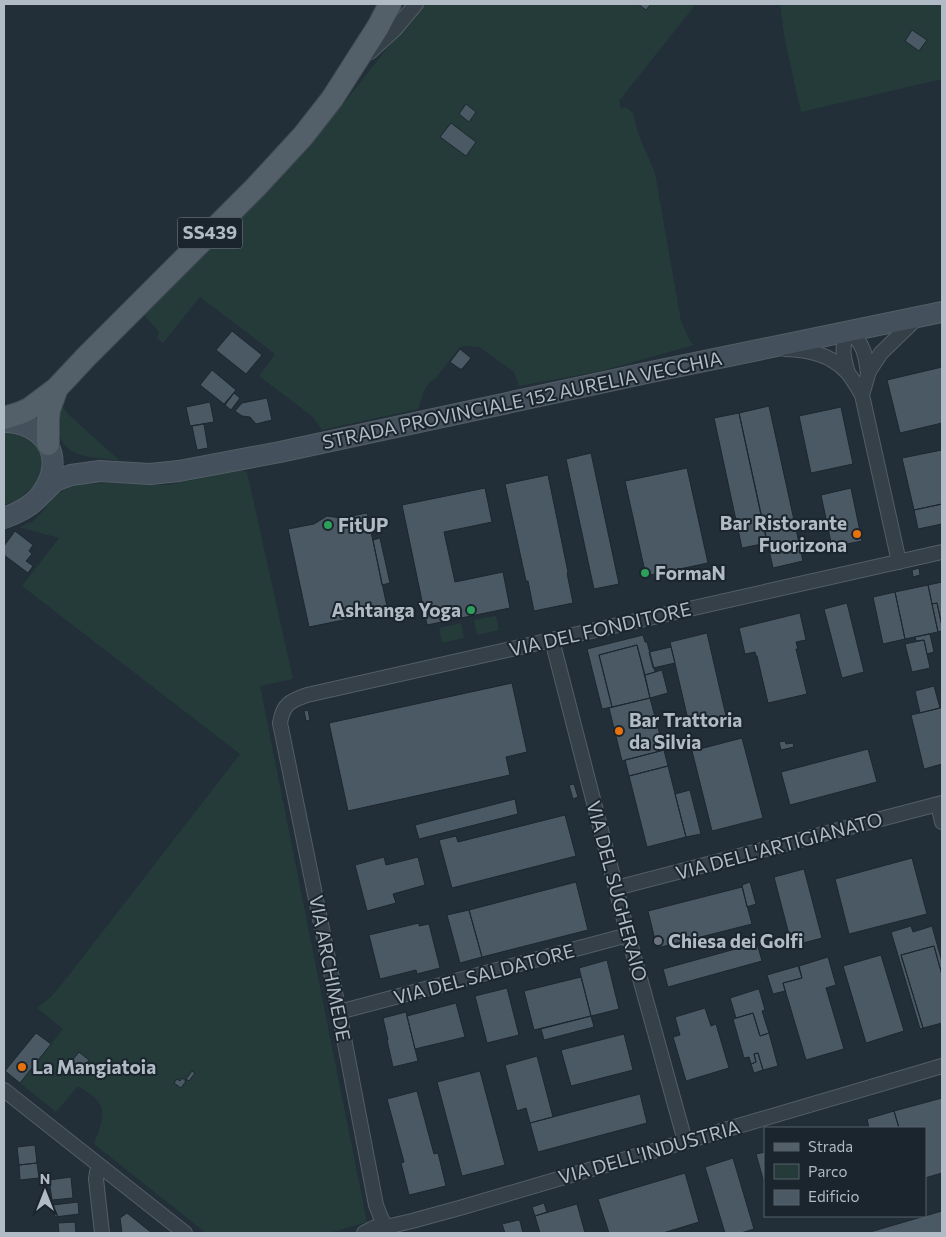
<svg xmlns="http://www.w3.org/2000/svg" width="946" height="1237" viewBox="0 0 946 1237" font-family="Commissioner,sans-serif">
	<rect width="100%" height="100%" fill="#222e38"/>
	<path fill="#253b3a" d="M 422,4 L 696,4 L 619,101 L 621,109 L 626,107 L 633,113 L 638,133 L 655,173 L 681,321 L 690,341 L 694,345 L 601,371 L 519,386 L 514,372 L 479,347 L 464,346 L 460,347 L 436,378 L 429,383 L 425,389 L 418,409 L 322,430 L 313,417 L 259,376 L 275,354 L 200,297 L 163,343 L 157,338 L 159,332 L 144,315 L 287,168 L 344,103 Z
		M 780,4 L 942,4 L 942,79 L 801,112 L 785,41 Z
		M 63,407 L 68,414 L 119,460 C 97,458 61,459 58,429 C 57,418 57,418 63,407 Z
		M 4,431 L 14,432 L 30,438 L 41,451 L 43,468 L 35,485 L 18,500 L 4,505 Z
		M 240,470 L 247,472 L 293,679 L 260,686 L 367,1222 L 329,1233 L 206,1233 L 94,1144 C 98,1131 108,1114 98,1101 C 93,1095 84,1090 78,1086 L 56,1112 L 20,1083 L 63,1029 L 37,1008 L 51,997 L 69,975 L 240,754 L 22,586 L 59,538 L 19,527 L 32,522 L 44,510 L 49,502 L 59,492 L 70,487 L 83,484 L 107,483 L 167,485 Z
		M 496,616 L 499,630 L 477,635 L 474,620 Z
		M 461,623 L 464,638 L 442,643 L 439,628 Z"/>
	<path fill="#4a5964" stroke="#1d272f" d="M 638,4 L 651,4 L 646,10 Z
		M 912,30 L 927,40 L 919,51 L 905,41 Z
		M 466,104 L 476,112 L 469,122 L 459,114 Z
		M 451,123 L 476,142 L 466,156 L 440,137 Z
		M 232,331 L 262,355 L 246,374 L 216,350 Z
		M 460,349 L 471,358 L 462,369 L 460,369 L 450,362 Z
		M 942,367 L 942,423 L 900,433 L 887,380 Z
		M 212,370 L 236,390 L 224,404 L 200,385 Z
		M 234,393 L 240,398 L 231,410 L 225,405 Z
		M 267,398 L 272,420 L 256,424 L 250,417 L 242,416 L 235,411 L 242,403 Z
		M 210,402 L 214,422 L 190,426 L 186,407 Z
		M 769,406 L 803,561 L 773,568 L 739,413 Z
		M 841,407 L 853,464 L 811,473 L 799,416 Z
		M 739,413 L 767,543 L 742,548 L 714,418 Z
		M 204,424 L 208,448 L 197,450 L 192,426 Z
		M 942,450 L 942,504 L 914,510 L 902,458 Z
		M 591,453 L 619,584 L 594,589 L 566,459 Z
		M 687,468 L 708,563 L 646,576 L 625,481 Z
		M 548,475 L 568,572 L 567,573 L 573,603 L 534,611 L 528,581 L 526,581 L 505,484 Z
		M 485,488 L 492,522 L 444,532 L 455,582 L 503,572 L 510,608 L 427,625 L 402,505 Z
		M 851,488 L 862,541 L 832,547 L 821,495 Z
		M 942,504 L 942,524 L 918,529 L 914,510 Z
		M 367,513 L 388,611 L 309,627 L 288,529 L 314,524 L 327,516 L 341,518 Z
		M 15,531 L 33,545 L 29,551 L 32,554 L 26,561 L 33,566 L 28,573 L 4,555 L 4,546 Z
		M 380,538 L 390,583 L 382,585 L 373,540 Z
		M 919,568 L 920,575 L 913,577 L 912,570 Z
		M 942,582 L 942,626 L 937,603 L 932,604 L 928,585 Z
		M 928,585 L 938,632 L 905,639 L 895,592 Z
		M 895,592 L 905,639 L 883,644 L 873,597 Z
		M 847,603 L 864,672 L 842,678 L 824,609 Z
		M 937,603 L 942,626 L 942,631 L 938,632 L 932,604 Z
		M 800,613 L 806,640 L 796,642 L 798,649 L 796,649 L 807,694 L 768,703 L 757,656 L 756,656 L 755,652 L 745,654 L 739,628 Z
		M 707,633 L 726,716 L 689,724 L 670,642 Z
		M 930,634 L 934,652 L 927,654 L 924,640 L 916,641 L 915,637 Z
		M 643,635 L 645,642 L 647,642 L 655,672 L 645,675 L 637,645 L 599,655 L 612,707 L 602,709 L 587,649 Z
		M 924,640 L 930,668 L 912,672 L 905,644 Z
		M 637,645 L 650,698 L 612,707 L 599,655 Z
		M 671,647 L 675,663 L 653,668 L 649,652 Z
		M 662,670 L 668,693 L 650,698 L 645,675 Z
		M 512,683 L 527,752 L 506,757 L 510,775 L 348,811 L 329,723 Z
		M 934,686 L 940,708 L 920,713 L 915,691 Z
		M 650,698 L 664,750 L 622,761 L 609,708 Z
		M 940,708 L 942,708 L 942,764 L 924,769 L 911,715 Z
		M 308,710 L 310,720 L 306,721 L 304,711 Z
		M 742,738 L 763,818 L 712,831 L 692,751 Z
		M 785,741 L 786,744 L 793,743 L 794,747 L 781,750 L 779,742 Z
		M 868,749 L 877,782 L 790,805 L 781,772 Z
		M 664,750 L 668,766 L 629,776 L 625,760 Z
		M 668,766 L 686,837 L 647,847 L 629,776 Z
		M 574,784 L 578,797 L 573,799 L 569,785 Z
		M 690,790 L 701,834 L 686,837 L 675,794 Z
		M 515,799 L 518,814 L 419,839 L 415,825 Z
		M 565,815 L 576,856 L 452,888 L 439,840 L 456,836 L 458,842 Z
		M 384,857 L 386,865 L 418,857 L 425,885 L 393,894 L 396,903 L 367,911 L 355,865 Z
		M 912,858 L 927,914 L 849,934 L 835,879 Z
		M 804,869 L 822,938 L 792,946 L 774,877 Z
		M 576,882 L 588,930 L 482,957 L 469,910 Z
		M 750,882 L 756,904 L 747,907 L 742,885 Z
		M 742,887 L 752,924 L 657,948 L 648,911 Z
		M 469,910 L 482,957 L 460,963 L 447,915 Z
		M 419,923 L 419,926 L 429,924 L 440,968 L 417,974 L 416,970 L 380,979 L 369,935 Z
		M 911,926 L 913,932 L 932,926 L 942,962 L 942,975 L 934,946 L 901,955 L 923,1028 L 920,1029 L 891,932 Z
		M 757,943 L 762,961 L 668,987 L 663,969 Z
		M 934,946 L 942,975 L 942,1023 L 923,1028 L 901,955 Z
		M 881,955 L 904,1031 L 866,1043 L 843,966 Z
		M 828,957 L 836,985 L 826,988 L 844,1049 L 806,1060 L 783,983 L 802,978 L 799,966 Z
		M 607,960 L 619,1009 L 591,1016 L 579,968 Z
		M 798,966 L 802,978 L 783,983 L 785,991 L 773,994 L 767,975 Z
		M 581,977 L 591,1016 L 534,1030 L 524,991 Z
		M 507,988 L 519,1035 L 487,1043 L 475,996 Z
		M 758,989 L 759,989 L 765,1010 L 762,1011 L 769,1033 L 760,1036 L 753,1013 L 736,1018 L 730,998 Z
		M 456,1003 L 465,1037 L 415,1049 L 407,1016 Z
		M 705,1008 L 711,1026 L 716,1024 L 729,1068 L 686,1081 L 673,1037 L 680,1035 L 675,1017 Z
		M 406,1012 L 418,1061 L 393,1067 L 387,1040 L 388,1040 L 383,1018 Z
		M 753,1013 L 760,1036 L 769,1033 L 778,1066 L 763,1070 L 758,1053 L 754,1054 L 756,1062 L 751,1064 L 749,1057 L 744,1058 L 733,1019 Z
		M 591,1016 L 594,1027 L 544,1040 L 541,1029 Z
		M 36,1033 L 51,1044 L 20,1083 L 5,1071 Z
		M 624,1034 L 633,1070 L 571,1086 L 561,1050 Z
		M 79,1052 L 89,1060 L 80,1072 L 70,1063 Z
		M 758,1053 L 763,1070 L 754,1073 L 751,1064 L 756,1062 L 754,1054 Z
		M 537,1056 L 553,1117 L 530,1123 L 526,1108 L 517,1111 L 505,1065 Z
		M 192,1071 L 195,1073 L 189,1081 L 186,1079 Z
		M 480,1071 L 505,1165 L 462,1176 L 437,1082 Z
		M 182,1078 L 186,1081 L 181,1088 L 174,1083 L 177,1079 L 180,1081 Z
		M 417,1091 L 434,1154 L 438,1153 L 446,1186 L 409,1195 L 401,1163 L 404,1162 L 387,1099 Z
		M 640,1094 L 647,1123 L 538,1152 L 530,1123 Z
		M 942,1098 L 942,1173 L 925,1178 L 925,1128 L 899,1128 L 894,1111 Z
		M 894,1111 L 899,1128 L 869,1128 L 867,1119 Z
		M 35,1145 L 37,1163 L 19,1165 L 17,1147 Z
		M 765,1152 L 765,1186 L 756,1154 Z
		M 733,1158 L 754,1229 L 741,1233 L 725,1233 L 705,1167 Z
		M 37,1163 L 39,1178 L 20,1180 L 19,1165 Z
		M 685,1173 L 699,1222 L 663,1233 L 609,1233 L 598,1199 Z
		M 71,1177 L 73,1198 L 52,1200 L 49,1180 Z
		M 78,1202 L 79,1214 L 55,1217 L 53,1205 Z
		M 544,1203 L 547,1212 L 535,1216 L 532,1207 Z
		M 577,1204 L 585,1233 L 540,1233 L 535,1216 Z
		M 942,1211 L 942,1233 L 870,1233 L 870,1232 Z
		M 127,1213 L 152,1233 L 122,1233 L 120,1218 Z
		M 518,1220 L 520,1221 L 523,1233 L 505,1233 L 502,1224 Z
		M 75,1222 L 76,1233 L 59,1233 L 58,1223 Z"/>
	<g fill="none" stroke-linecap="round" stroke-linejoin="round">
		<defs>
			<path id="minor" d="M 370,52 L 395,29 L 416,4
				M 785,349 C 809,350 830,354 847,372 C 853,379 858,388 862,395 L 899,562
				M 848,373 C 843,356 841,348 848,331 C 864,342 866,357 868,374
				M 862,395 L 869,371 L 881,353 L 917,318
				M 942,552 L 307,695 C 290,701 283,704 280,723 L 339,1012 L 376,1205 L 381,1218 L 386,1227 L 412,1221 L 463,1207 L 942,1066
				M 552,640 L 628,935 L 685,1141
				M 938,804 L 942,822
				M 616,888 L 942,803
				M 339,1012 L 628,935
				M 4,1090 L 185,1233
				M 100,1166 L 97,1172 L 96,1179 L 102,1233
				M 364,1233 C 373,1228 378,1224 388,1228 L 390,1230"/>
			<path id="secondary" d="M 4,422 C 45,422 67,458 42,493 C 33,506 18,513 4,518
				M 42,494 L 55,481 L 71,475 L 100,471 L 150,474 L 179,471 L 280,452 L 651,372 L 942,312"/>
			<path id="primary" d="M 4,418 L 20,413 L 29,409 L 57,388 L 86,357 L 256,187 L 303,136 L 332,99 L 378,27 L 390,4
				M 48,444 L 48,420 L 49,410 L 57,388"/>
		</defs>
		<use href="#minor" stroke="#535e66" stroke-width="16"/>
		<use href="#secondary" stroke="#535e66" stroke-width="22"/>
		<use href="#primary" stroke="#3f4952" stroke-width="24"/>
		<use href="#minor" stroke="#354049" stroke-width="14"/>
		<use href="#secondary" stroke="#44505b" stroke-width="20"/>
		<use href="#primary" stroke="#535f69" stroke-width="22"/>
	</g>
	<g fill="#2e9e5b" stroke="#1b252d" stroke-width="2">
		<circle cx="328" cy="525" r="5"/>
		<circle cx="645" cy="573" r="5"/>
		<circle cx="471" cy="610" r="5"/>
	</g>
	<g fill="#e8710a" stroke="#1b252d" stroke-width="2">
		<circle cx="857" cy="534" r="5"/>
		<circle cx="619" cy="731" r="5"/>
		<circle cx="22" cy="1067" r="5"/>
	</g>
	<circle fill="#6b7280" stroke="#1b252d" stroke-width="2" cx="658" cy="941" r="5"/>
	<g text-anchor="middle" stroke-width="4" stroke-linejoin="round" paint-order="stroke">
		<rect fill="#1b252d" stroke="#838e97" stroke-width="1" x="177.5" y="217.5" width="65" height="31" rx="4"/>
		<g font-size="18" font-weight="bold" fill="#b0bbc5">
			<text x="210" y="239">SS439</text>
		</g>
		<g font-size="19" fill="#b0bbc5" stroke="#1b252d">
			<text transform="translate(522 400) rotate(-12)" y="7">STRADA PROVINCIALE 152 AURELIA VECCHIA</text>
			<text transform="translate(600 629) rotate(-13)" y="7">VIA DEL FONDITORE</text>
			<text transform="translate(779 846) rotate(-15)" y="7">VIA DELL'ARTIGIANATO</text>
			<text transform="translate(617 891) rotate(75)" y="7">VIA DEL SUGHERAIO</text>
			<text transform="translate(330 968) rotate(79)" y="7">VIA ARCHIMEDE</text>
			<text transform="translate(484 974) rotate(-15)" y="7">VIA DEL SALDATORE</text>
			<text transform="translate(649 1152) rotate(-16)" y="7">VIA DELL'INDUSTRIA</text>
		</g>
		<g font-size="19" font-weight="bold" fill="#b0bbc5" stroke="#1b252d" text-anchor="start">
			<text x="847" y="530" text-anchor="end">Bar Ristorante<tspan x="847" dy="22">Fuorizona</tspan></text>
			<text x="338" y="532">FitUP</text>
			<text x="655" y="580">FormaN</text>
			<text x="461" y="617" text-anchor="end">Ashtanga Yoga</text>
			<text x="629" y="727">Bar Trattoria<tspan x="629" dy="22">da Silvia</tspan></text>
			<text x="668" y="948">Chiesa dei Golfi</text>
			<text x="32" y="1074">La Mangiatoia</text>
		</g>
	</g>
	<rect width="946" height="1237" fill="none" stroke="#b0bbc5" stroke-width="10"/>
	<rect x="764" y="1127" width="162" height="90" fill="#1b252d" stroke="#57616a"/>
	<rect x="774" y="1143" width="25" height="8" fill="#535f69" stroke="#57616a"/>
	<text x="808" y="1152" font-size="15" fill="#b0bbc5">Strada</text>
	<rect x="774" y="1164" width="25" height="15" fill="#253b3a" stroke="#57616a"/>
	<text x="808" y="1177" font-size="15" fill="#b0bbc5">Parco</text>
	<rect x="774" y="1190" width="25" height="15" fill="#4a5964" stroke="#57616a"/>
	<text x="808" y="1202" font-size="15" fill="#b0bbc5">Edificio</text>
	<g transform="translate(45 1192)" stroke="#1b252d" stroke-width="4" paint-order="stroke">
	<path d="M0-4L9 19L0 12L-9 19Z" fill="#b0bbc5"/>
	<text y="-8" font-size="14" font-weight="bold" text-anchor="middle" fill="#b0bbc5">N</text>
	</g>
</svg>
